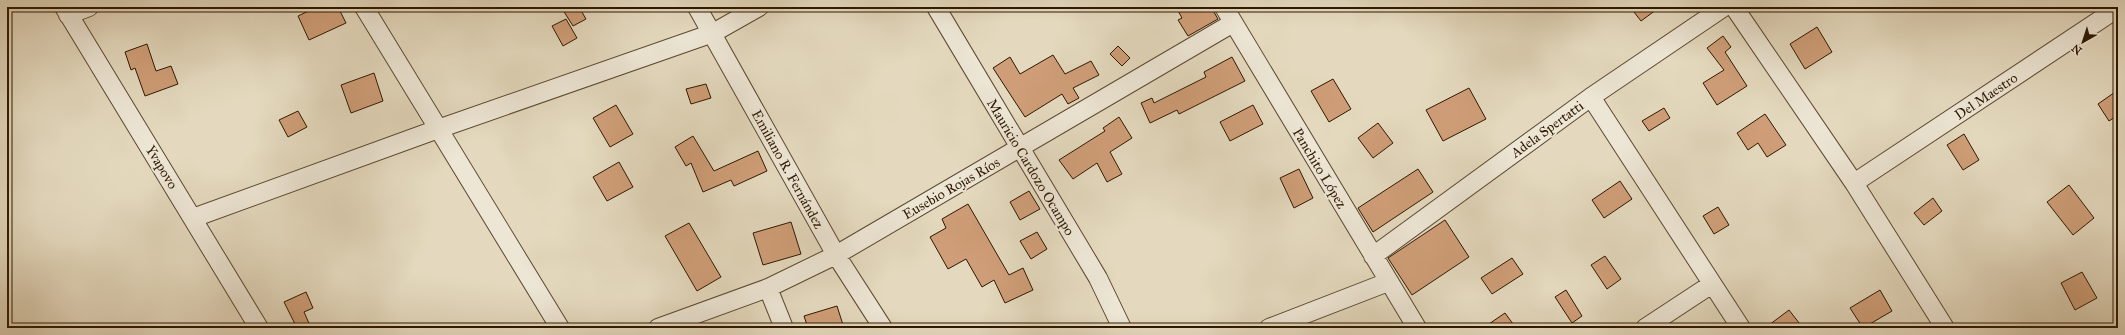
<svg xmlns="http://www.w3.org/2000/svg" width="2125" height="335" viewBox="0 0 2125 335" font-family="'IM FELL Great Primer',serif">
	<rect width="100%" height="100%" fill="#e4d9be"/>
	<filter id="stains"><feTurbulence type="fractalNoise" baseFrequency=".005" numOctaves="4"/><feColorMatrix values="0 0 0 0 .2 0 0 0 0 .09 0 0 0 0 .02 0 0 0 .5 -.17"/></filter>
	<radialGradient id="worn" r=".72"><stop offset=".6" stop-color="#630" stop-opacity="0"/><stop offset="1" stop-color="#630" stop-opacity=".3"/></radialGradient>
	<path fill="#cf9e78" stroke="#2e1800" d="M 317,7 L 338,7 L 346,23 L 309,40 L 298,16 Z
		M 561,7 L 579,7 L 586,19 L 573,26 Z
		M 1176,7 L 1211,7 L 1218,19 L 1188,36 L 1178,20 L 1182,18 Z
		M 1630,7 L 1660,7 L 1641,21 Z
		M 566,19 L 577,38 L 563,46 L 552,26 Z
		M 1817,27 L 1832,52 L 1805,69 L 1790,44 Z
		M 1723,36 L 1731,47 L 1725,52 L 1747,86 L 1717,105 L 1703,83 L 1724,70 L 1707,48 Z
		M 147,44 L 156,71 L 171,66 L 178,84 L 145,96 L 135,68 L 131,70 L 125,52 Z
		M 1118,46 L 1130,58 L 1122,66 L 1110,54 Z
		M 1053,55 L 1065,74 L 1091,61 L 1099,75 L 1073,88 L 1079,98 L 1068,104 L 1062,94 L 1025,117 L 993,68 L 1010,57 L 1020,74 Z
		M 1232,57 L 1245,81 L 1179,114 L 1177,110 L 1150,123 L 1141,103 L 1152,98 L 1154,103 L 1206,77 L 1204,72 Z
		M 374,73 L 383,101 L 351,113 L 341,85 Z
		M 1333,79 L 1351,109 L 1329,122 L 1311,91 Z
		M 706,84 L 711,98 L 691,104 L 686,89 Z
		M 1469,88 L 1486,119 L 1443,141 L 1426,110 Z
		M 2118,90 L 2118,115 L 2109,121 L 2098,104 Z
		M 616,105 L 633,134 L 610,147 L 593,118 Z
		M 1253,105 L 1263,124 L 1230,141 L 1220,122 Z
		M 1664,108 L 1670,118 L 1649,131 L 1642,121 Z
		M 298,111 L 307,127 L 288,137 L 279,120 Z
		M 1765,114 L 1786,145 L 1767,157 L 1758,143 L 1748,150 L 1737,133 Z
		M 1119,117 L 1132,138 L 1110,152 L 1122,174 L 1107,182 L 1097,163 L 1073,179 L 1059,160 L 1105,131 L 1103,128 Z
		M 1378,123 L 1393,143 L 1373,158 L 1358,138 Z
		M 1964,134 L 1979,160 L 1963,170 L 1947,145 Z
		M 693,136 L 714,171 L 758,151 L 767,171 L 734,186 L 731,180 L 703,192 L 691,163 L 686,166 L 675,147 Z
		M 619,162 L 633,187 L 607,201 L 593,177 Z
		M 1299,169 L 1313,198 L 1294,208 L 1280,178 Z
		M 1418,169 L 1433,192 L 1373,232 L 1358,208 Z
		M 1620,181 L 1632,199 L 1604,218 L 1592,200 Z
		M 2069,185 L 2094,218 L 2073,235 L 2047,202 Z
		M 1029,191 L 1040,209 L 1020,220 L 1010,202 Z
		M 1933,198 L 1942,211 L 1924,225 L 1914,213 Z
		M 968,204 L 1009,275 L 1023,268 L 1033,290 L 1005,303 L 994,280 L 982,287 L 966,259 L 948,269 L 930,237 L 946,228 L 942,219 Z
		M 1718,207 L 1729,225 L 1714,234 L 1703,216 Z
		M 1445,220 L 1469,257 L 1412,295 L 1388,258 Z
		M 791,222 L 801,254 L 763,265 L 753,233 Z
		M 689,223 L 721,277 L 697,291 L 665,236 Z
		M 1037,232 L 1047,249 L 1031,259 L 1020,241 Z
		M 1605,256 L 1621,279 L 1607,289 L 1591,265 Z
		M 1512,258 L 1523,274 L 1492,294 L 1481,278 Z
		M 2082,272 L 2097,298 L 2075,310 L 2061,283 Z
		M 1566,290 L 1582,316 L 1572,323 L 1555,297 Z
		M 1880,290 L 1892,311 L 1863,328 L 1850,308 Z
		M 306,292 L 313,308 L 304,312 L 311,328 L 297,328 L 284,302 Z
		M 837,306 L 844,328 L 808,328 L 804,316 Z
		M 1789,310 L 1803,328 L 1765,328 Z
		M 1505,313 L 1516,328 L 1483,328 Z"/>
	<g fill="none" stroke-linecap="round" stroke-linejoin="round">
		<defs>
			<path id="minor" d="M 64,7 L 259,328
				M 364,7 L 560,328
				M 697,7 L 836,255 L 883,328
				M 936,7 L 1098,278 L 1122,328
				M 1224,7 L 1417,328
				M 1734,7 L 1854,183 L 1945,328
				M 68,15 L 89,7
				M 1591,97 L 1741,328
				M 1854,183 L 2118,8
				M 193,218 L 438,129 L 713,33 L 759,7
				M 1373,256 L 1591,97 L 1724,7
				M 768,288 L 784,328
				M 658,328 L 768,288 L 836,255 L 1233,23
				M 1269,328 L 1388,282
				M 1645,328 L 1712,284"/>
		</defs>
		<use href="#minor" stroke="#5c4830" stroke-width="20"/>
		<use href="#minor" stroke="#ede6d5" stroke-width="18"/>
	</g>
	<g text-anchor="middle" stroke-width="3.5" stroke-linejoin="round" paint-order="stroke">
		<g font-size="14" fill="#2e1800" stroke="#ede6d5">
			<text transform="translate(1986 96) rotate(-34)" y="5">Del Maestro</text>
			<text transform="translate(1547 129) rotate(-36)" y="5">Adela Spertatti</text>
			<text transform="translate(162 167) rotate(59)" y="5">Yvapovo</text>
			<text transform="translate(1031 167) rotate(59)" y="5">Mauricio Cardozo Ocampo</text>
			<text transform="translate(1320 168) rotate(59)" y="5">Panchito López</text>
			<text transform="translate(788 169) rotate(61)" y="5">Emiliano R. Fernández</text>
			<text transform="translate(951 188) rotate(-30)" y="5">Eusebio Rojas Ríos</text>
		</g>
	</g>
	<rect width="2125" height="335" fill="none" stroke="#e4d9be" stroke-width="24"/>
	<rect x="8" y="8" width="2109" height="319" fill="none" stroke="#2e1800" stroke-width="2"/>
	<rect x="12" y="12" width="2101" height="311" fill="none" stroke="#2e1800"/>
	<g transform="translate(2083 42) rotate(219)" stroke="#ede6d5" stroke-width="3" paint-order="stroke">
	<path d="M0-3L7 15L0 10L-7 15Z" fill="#2e1800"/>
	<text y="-6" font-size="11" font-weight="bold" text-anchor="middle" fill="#2e1800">N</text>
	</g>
	<rect width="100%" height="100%" filter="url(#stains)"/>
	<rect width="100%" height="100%" fill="url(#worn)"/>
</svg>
